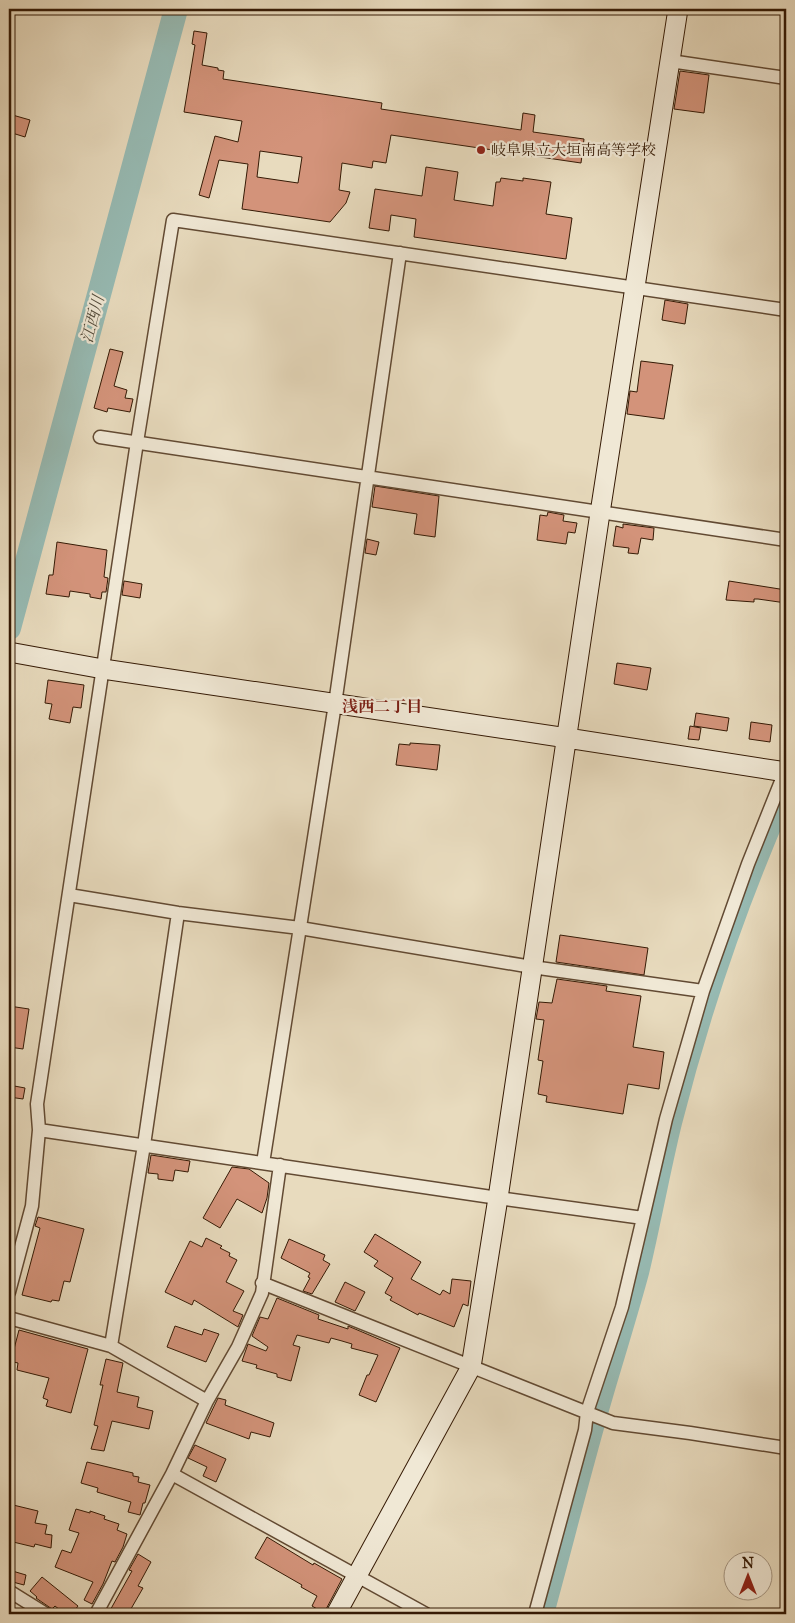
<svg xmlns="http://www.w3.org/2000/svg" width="795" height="1623" viewBox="0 0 795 1623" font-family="'IM FELL Great Primer','Noto Serif JP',serif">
	<rect width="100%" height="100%" fill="#e8dbbe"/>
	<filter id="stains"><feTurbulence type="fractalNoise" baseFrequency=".004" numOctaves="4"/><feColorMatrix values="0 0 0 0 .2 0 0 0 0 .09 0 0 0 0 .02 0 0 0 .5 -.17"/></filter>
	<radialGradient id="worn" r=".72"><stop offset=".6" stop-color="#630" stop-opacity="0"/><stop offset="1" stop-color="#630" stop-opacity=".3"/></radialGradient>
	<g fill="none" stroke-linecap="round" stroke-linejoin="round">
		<path stroke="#97bbb4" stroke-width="14" d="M 547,1614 C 567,1541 585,1468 606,1396 C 618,1355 631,1314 642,1273 C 654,1223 663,1172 675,1123 C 703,1013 740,904 786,800"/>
		<path stroke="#97bbb4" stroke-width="24" d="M 9,628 L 176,9"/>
	</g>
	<path fill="#d3937a" stroke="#351a05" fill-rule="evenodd" d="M 194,31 L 207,33 L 202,65 L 218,68 L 218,70 L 224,71 L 223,79 L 382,103 L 381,109 L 521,130 L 523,113 L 535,115 L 533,132 L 584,139 L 581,163 L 391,135 L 386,163 L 373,161 L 372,168 L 342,163 L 339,190 L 350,192 L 346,203 L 330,222 L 242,209 L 248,164 L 219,160 L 209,198 L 199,195 L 215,136 L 238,142 L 242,121 L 184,112 L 195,45 L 192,44 ZM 260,151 L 302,157 L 298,183 L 257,177 Z
		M 680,71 L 709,75 L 704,113 L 674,109 Z
		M 9,114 L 30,120 L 25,137 L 9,132 Z
		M 426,167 L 458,172 L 454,200 L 493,206 L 496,182 L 500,182 L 501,178 L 523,181 L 523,178 L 551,182 L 546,214 L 572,218 L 566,259 L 414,237 L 416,219 L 391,215 L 389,231 L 369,228 L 375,189 L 422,196 Z
		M 665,300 L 688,304 L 685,324 L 662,320 Z
		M 110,349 L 123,352 L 114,386 L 127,390 L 125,398 L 133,399 L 130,412 L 108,408 L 107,412 L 94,408 Z
		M 641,361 L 673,365 L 664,419 L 627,414 L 630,391 L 637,392 Z
		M 375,486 L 439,496 L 435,537 L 414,534 L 417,514 L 372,507 Z
		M 548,512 L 564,515 L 563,521 L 577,523 L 575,533 L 568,532 L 566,544 L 537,540 L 540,515 L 547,516 Z
		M 623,524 L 654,528 L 653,540 L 641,538 L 638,554 L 628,553 L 629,548 L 613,546 L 616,526 L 623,528 Z
		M 367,539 L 379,542 L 376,555 L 365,553 Z
		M 57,542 L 107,550 L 104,577 L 108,578 L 106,592 L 102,592 L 101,599 L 90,597 L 90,594 L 70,591 L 69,597 L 46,594 L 49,575 L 53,575 Z
		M 124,581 L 142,584 L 140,598 L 122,595 Z
		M 729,581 L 786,590 L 786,603 L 758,599 L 754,599 L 754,602 L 726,600 Z
		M 617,663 L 651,668 L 647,690 L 614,684 Z
		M 48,680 L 84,685 L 81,708 L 73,707 L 70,723 L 49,719 L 52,704 L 45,703 Z
		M 696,713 L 729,718 L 727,731 L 694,726 Z
		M 751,722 L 772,725 L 770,742 L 749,739 Z
		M 690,726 L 701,728 L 699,740 L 688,739 Z
		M 410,743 L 440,745 L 437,770 L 396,765 L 399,744 L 410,745 Z
		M 560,935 L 648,948 L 644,975 L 556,962 Z
		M 557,979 L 607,986 L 606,991 L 641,996 L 633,1047 L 664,1052 L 659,1089 L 628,1084 L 623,1114 L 546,1102 L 547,1096 L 538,1094 L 543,1061 L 538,1060 L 544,1020 L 536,1019 L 539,1002 L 552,1003 Z
		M 9,1006 L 29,1009 L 23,1049 L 9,1047 Z
		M 9,1085 L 25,1088 L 23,1099 L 9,1097 Z
		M 151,1155 L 190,1161 L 188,1172 L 175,1170 L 173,1181 L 158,1179 L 158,1174 L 148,1173 Z
		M 232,1167 L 249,1169 L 269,1183 L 267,1198 L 262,1213 L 237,1199 L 220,1228 L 203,1218 Z
		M 38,1217 L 84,1229 L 70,1282 L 64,1281 L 59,1301 L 52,1300 L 51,1302 L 22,1295 L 40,1228 L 35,1226 Z
		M 375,1234 L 421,1262 L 411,1279 L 440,1295 L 443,1290 L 450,1294 L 452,1279 L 471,1281 L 468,1306 L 463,1304 L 454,1327 L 419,1313 L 418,1315 L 390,1300 L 392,1297 L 385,1293 L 393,1278 L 374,1266 L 378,1261 L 364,1252 Z
		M 206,1238 L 222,1246 L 220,1248 L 230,1253 L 229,1256 L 237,1260 L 226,1282 L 244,1291 L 233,1311 L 243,1315 L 238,1327 L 194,1300 L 192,1305 L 165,1292 L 190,1241 L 202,1247 Z
		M 289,1239 L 325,1255 L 323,1260 L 330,1264 L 312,1294 L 303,1291 L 310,1278 L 308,1277 L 310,1273 L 281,1258 Z
		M 345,1282 L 365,1292 L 355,1311 L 335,1302 Z
		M 277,1298 L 319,1315 L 318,1319 L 348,1329 L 348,1326 L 400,1348 L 376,1402 L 359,1395 L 367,1375 L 369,1375 L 378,1355 L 351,1348 L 352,1344 L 342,1341 L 331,1338 L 329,1343 L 297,1335 L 293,1345 L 300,1347 L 291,1381 L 277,1377 L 277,1374 L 256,1368 L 257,1365 L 242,1361 L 248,1344 L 266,1351 L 268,1347 L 252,1336 L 260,1317 L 268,1319 Z
		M 175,1326 L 202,1335 L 204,1329 L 219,1334 L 206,1362 L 167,1347 Z
		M 19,1330 L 88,1349 L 71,1413 L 46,1406 L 48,1400 L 43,1398 L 49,1378 L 17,1370 L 18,1363 L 9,1361 L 9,1347 L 14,1349 Z
		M 106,1359 L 123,1363 L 117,1392 L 139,1397 L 137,1407 L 153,1411 L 149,1429 L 112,1421 L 104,1451 L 91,1449 L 98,1426 L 94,1425 L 103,1385 L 100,1385 Z
		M 218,1398 L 226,1400 L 225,1405 L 274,1423 L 270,1437 L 251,1432 L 249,1439 L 206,1423 Z
		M 195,1445 L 226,1459 L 216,1482 L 203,1476 L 207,1467 L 188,1458 Z
		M 87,1462 L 133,1473 L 133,1476 L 139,1477 L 138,1482 L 150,1485 L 145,1503 L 143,1503 L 140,1515 L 128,1512 L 131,1502 L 97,1492 L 98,1488 L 81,1483 Z
		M 9,1504 L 38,1511 L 35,1523 L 47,1525 L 45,1534 L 52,1535 L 51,1548 L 35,1544 L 34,1547 L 9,1541 Z
		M 76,1509 L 90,1513 L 90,1511 L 105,1516 L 104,1519 L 119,1524 L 117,1530 L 127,1534 L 123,1547 L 115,1562 L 112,1561 L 103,1584 L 92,1604 L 84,1600 L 93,1582 L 55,1567 L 62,1550 L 71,1553 L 79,1533 L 69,1530 Z
		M 267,1537 L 313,1565 L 314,1563 L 342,1579 L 324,1613 L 312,1606 L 317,1596 L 301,1587 L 302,1585 L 255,1558 Z
		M 138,1554 L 151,1562 L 138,1586 L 143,1588 L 128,1614 L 108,1614 L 132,1571 L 129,1570 Z
		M 9,1570 L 26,1575 L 24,1585 L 9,1581 Z
		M 42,1577 L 78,1606 L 72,1614 L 65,1614 L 55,1606 L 52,1609 L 36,1598 L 37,1597 L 30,1591 Z"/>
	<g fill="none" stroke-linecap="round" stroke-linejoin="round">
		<defs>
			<path id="street" d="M 670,61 L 786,78
				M 100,437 L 786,540
				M 69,895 L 178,913 L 300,928 L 532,967 L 703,991 L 666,1119 L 643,1218
				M 703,991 L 748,864 L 786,769
				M 39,1130 L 498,1198 L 643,1218 L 622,1307 L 587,1412 L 585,1430 L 535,1614
				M 263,1163 L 335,704 L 400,253
				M 262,1283 L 613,1423 L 690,1433 L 786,1448
				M 9,1292 L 32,1206 L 39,1130 L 37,1104 L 137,442 L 173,220 L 786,310
				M 9,1318 L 111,1346 L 207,1401
				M 111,1346 L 144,1145 L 178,913
				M 172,1474 L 426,1614
				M 9,1591 L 46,1614
				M 96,1614 L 172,1474 L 207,1401 L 238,1347 L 262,1293 L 280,1165"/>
			<path id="secondary" d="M 9,652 L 103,669 L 567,738 L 786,772
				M 336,1614 L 471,1367 L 498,1198 L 600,513 L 678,9"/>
		</defs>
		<use href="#street" stroke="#624a33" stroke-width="15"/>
		<use href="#secondary" stroke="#351a05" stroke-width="21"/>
		<use href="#street" stroke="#f0e8d5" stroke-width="12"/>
		<use href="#secondary" stroke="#f0e8d5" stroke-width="19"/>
	</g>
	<circle fill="#8f2418" stroke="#f0e8d5" stroke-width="2" cx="481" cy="150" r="5"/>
	<g text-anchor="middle" stroke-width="4.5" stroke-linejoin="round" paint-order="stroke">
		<g font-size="15" fill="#351a05" stroke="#f0e8d5" text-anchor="start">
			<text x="491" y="155">岐阜県立大垣南高等学校</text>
		</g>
		<g font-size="16" font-style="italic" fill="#524a3a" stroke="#f0e8d5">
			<text transform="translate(92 319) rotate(-75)" y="6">江西川</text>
		</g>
		<g font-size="16" font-weight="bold" fill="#7a1f14" stroke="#f0e8d5">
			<text x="382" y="712">浅西二丁目</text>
		</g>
	</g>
	<rect width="795" height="1623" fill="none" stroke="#e8dbbe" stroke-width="30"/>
	<rect x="10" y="10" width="775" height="1603" fill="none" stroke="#351a05" stroke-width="2.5"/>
	<rect x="15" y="15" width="765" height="1593" fill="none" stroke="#351a05"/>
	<g transform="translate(748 1576)"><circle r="24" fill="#f0e8d5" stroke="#a59682"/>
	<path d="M0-4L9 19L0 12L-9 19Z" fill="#8f2418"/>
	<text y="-8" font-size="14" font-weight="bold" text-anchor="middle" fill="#351a05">N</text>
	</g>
	<rect width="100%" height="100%" filter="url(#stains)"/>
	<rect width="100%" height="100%" fill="url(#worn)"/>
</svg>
